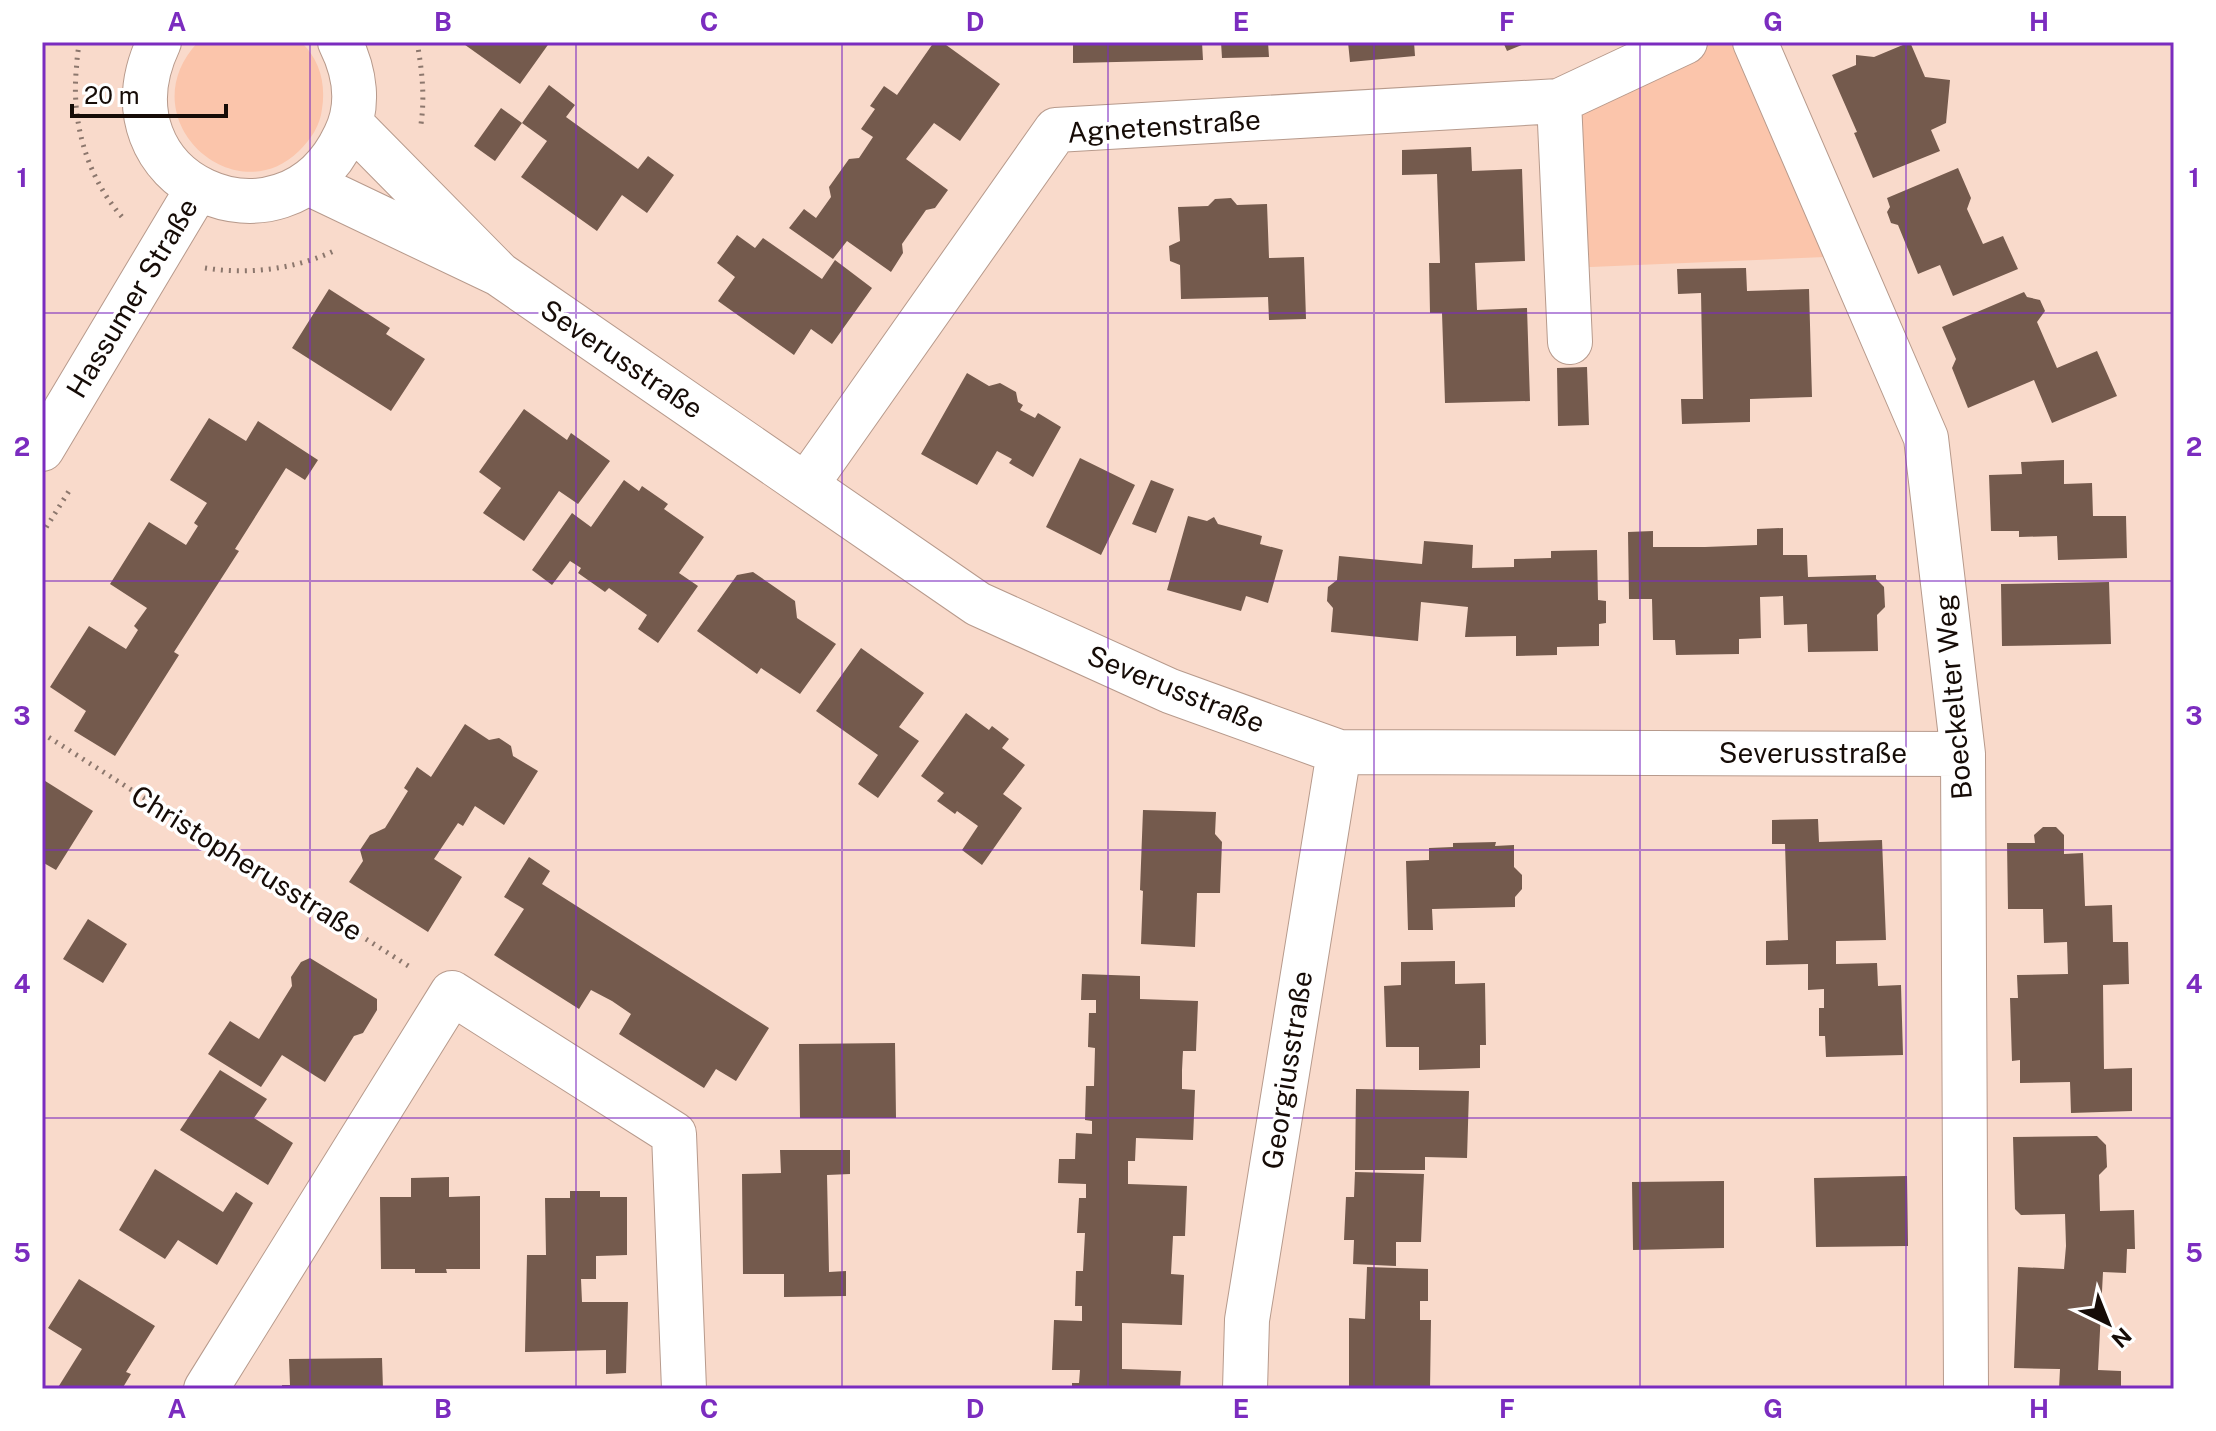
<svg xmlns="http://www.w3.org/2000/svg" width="2216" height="1431" viewBox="0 0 2216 1431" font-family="'Public Sans',sans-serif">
	<rect width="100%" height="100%" fill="#f9dacb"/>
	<path fill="#fbc5ab" d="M 198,42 L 301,42 C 320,60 326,84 322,109 C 320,126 311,139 299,151 C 234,215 127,118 198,42 Z
		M 1685,42 L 1755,42 L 1848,256 L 1567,268 L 1559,101 Z"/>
	<path fill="#745a4d" d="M 461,42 L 550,42 L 520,84 Z
		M 934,42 L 942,42 L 1000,84 L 960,141 L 934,123 L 906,159 L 948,190 L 935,208 L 926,210 L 902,244 L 903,253 L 891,272 L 847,241 L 833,259 L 789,228 L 804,209 L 816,218 L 831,197 L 829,187 L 849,159 L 859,158 L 873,137 L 861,129 L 875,109 L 870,106 L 884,86 L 897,95 Z
		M 1073,42 L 1202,42 L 1203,60 L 1073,63 Z
		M 1221,42 L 1268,42 L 1269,57 L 1222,58 Z
		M 1348,42 L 1414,42 L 1415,56 L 1350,62 Z
		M 1503,42 L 1529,42 L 1507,51 Z
		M 1910,42 L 1925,77 L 1950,80 L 1946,123 L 1931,130 L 1940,151 L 1873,178 L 1854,133 L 1857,132 L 1832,75 L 1856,65 L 1856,55 L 1874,57 Z
		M 549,85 L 575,105 L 566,117 L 638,169 L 648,156 L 674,175 L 647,213 L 622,195 L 597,231 L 521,177 L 547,141 L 522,123 Z
		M 501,108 L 522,123 L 495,161 L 474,146 Z
		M 1471,147 L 1472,171 L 1522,169 L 1525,261 L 1475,263 L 1476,286 L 1477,310 L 1527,308 L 1530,401 L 1445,403 L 1442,313 L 1430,313 L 1429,263 L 1440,263 L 1437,174 L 1402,175 L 1402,150 Z
		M 1958,168 L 1971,198 L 1967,209 L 1983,244 L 2003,236 L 2018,269 L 1953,296 L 1940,265 L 1918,274 L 1898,225 L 1891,223 L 1887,212 L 1890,207 L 1887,198 Z
		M 1231,198 L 1237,205 L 1267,204 L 1269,258 L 1304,257 L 1306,319 L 1269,320 L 1268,297 L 1181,299 L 1180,265 L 1170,261 L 1169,246 L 1180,241 L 1178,207 L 1208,206 L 1215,199 Z
		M 737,235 L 755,248 L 763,238 L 822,279 L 835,260 L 872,288 L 832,344 L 811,329 L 794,355 L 718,301 L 735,277 L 717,263 Z
		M 1746,268 L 1747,291 L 1809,289 L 1812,397 L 1750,399 L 1750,422 L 1682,424 L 1681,399 L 1703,399 L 1701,293 L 1678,294 L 1677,269 Z
		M 329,289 L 390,328 L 386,334 L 425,359 L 391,411 L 292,348 Z
		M 2024,292 L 2027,297 L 2040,300 L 2045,311 L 2037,322 L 2057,368 L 2097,351 L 2117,396 L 2052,423 L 2034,380 L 1968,408 L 1952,368 L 1956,359 L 1942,327 Z
		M 1587,367 L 1589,425 L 1558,426 L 1557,368 Z
		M 967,373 L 989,386 L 1000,383 L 1016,392 L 1018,402 L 1023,405 L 1020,410 L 1035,418 L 1038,413 L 1061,427 L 1033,477 L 1009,463 L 1012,459 L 997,451 L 977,485 L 921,454 Z
		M 524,409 L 567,440 L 571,433 L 610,461 L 578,504 L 559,491 L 524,541 L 483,513 L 501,488 L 479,472 Z
		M 209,418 L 246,441 L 258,421 L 318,460 L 305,480 L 286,468 L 235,549 L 239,551 L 174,652 L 179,655 L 115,756 L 74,731 L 86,711 L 50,687 L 89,626 L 126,649 L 138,630 L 134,626 L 147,608 L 110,584 L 149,522 L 186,545 L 198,526 L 194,523 L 207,503 L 170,480 Z
		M 1080,458 L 1135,485 L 1101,555 L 1046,527 Z
		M 2064,460 L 2064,484 L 2092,483 L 2093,516 L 2126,516 L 2127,558 L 2058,560 L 2057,536 L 2019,537 L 2019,531 L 1991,531 L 1989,475 L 2022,474 L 2021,462 Z
		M 624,480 L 639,491 L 642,486 L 668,504 L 664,509 L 704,537 L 679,573 L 698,586 L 658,643 L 638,629 L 647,615 L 609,588 L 605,592 L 578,573 L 581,568 L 570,561 L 552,585 L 532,570 L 572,513 L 591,527 Z
		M 1151,480 L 1174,489 L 1156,533 L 1132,524 Z
		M 1188,516 L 1207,521 L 1214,517 L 1218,524 L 1262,536 L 1260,544 L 1283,550 L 1268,603 L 1246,596 L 1241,611 L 1167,590 Z
		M 1783,528 L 1783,555 L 1807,555 L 1808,577 L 1876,575 L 1876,579 L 1884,587 L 1885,607 L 1877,615 L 1878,651 L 1808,652 L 1807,624 L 1784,625 L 1783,596 L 1760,597 L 1761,638 L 1739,639 L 1739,654 L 1676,655 L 1675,640 L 1653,640 L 1652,599 L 1629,599 L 1628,532 L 1653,531 L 1653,547 L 1705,547 L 1757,545 L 1757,529 Z
		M 1424,541 L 1473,545 L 1472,568 L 1514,567 L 1514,559 L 1551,558 L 1551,551 L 1597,550 L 1598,600 L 1606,601 L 1606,623 L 1599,624 L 1599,646 L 1557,647 L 1557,655 L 1516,656 L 1516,636 L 1465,637 L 1468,607 L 1421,602 L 1418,641 L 1331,632 L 1333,608 L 1327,601 L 1328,587 L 1337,580 L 1339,556 L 1422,564 Z
		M 753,572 L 795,601 L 797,618 L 836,644 L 800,694 L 761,668 L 757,674 L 697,631 L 737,575 Z
		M 2109,582 L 2111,644 L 2002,646 L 2001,584 Z
		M 861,648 L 924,693 L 899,727 L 919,741 L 878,798 L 858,784 L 878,755 L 816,711 Z
		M 966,713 L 989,730 L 992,726 L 1009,739 L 1002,748 L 1025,765 L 1003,794 L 1022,808 L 982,865 L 962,850 L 978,826 L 957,811 L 955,814 L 937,801 L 944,793 L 921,776 Z
		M 465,724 L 489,740 L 499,738 L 511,746 L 513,756 L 538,771 L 504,825 L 475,806 L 463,826 L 458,823 L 434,859 L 462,877 L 428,932 L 349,882 L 363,861 L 360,850 L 370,835 L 385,828 L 408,791 L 404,788 L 417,767 L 431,777 Z
		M 42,779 L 93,811 L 56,870 L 42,862 Z
		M 1143,810 L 1216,812 L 1215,834 L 1222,842 L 1220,893 L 1197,893 L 1195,947 L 1141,944 L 1143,891 L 1140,890 Z
		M 1818,819 L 1819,842 L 1882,840 L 1886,940 L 1836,941 L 1836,964 L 1877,963 L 1878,986 L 1901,985 L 1903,1055 L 1826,1057 L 1825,1036 L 1819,1036 L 1819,1008 L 1824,1008 L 1824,989 L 1808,990 L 1808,964 L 1766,965 L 1766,941 L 1788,940 L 1785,844 L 1772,844 L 1772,820 Z
		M 2043,827 L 2056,827 L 2064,835 L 2064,854 L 2083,853 L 2085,906 L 2112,905 L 2113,942 L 2128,942 L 2129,984 L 2103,985 L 2104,1069 L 2132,1068 L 2132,1111 L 2071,1113 L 2070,1082 L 2020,1083 L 2020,1060 L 2012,1061 L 2010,998 L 2018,998 L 2017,975 L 2068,974 L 2067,942 L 2044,943 L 2043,909 L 2008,909 L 2007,843 L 2035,843 L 2034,835 Z
		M 1496,842 L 1495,846 L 1514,845 L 1514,867 L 1522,875 L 1522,889 L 1515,897 L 1515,907 L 1432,909 L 1433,930 L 1408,930 L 1406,861 L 1429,860 L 1429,848 L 1453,847 L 1453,843 Z
		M 529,857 L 550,871 L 542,884 L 769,1028 L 736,1081 L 716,1069 L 704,1088 L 619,1034 L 631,1014 L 612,1001 L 591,990 L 579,1009 L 494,955 L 524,909 L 504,897 Z
		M 88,919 L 127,944 L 103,983 L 63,959 Z
		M 310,958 L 377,999 L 377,1010 L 363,1033 L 354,1036 L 325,1082 L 282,1055 L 261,1087 L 208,1054 L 230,1021 L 259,1039 L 292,986 L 291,977 L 301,962 Z
		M 1455,961 L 1455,984 L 1485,983 L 1486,1045 L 1480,1045 L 1480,1068 L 1419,1070 L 1419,1047 L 1386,1047 L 1384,986 L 1401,985 L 1401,962 Z
		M 1082,974 L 1140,976 L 1140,999 L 1198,1001 L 1196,1051 L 1183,1051 L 1182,1070 L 1182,1089 L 1195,1090 L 1193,1140 L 1136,1138 L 1135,1161 L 1128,1161 L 1128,1184 L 1187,1186 L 1185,1236 L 1173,1236 L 1171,1274 L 1184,1275 L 1182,1325 L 1122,1323 L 1122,1369 L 1181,1371 L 1180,1389 L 1072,1389 L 1072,1383 L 1079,1383 L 1080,1370 L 1052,1370 L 1054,1320 L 1082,1321 L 1082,1306 L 1075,1306 L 1076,1271 L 1083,1271 L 1085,1233 L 1077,1233 L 1079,1198 L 1086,1198 L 1086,1184 L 1058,1183 L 1059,1159 L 1075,1159 L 1076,1133 L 1092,1134 L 1092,1121 L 1085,1120 L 1086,1086 L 1094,1086 L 1095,1048 L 1088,1047 L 1089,1013 L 1096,1013 L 1096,1000 L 1081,1000 Z
		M 895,1043 L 896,1118 L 800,1118 L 799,1044 Z
		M 220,1070 L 267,1099 L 254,1118 L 293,1143 L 268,1185 L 180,1130 Z
		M 1356,1089 L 1469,1091 L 1467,1158 L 1425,1157 L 1425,1170 L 1355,1170 Z
		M 2097,1136 L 2106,1145 L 2107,1167 L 2099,1175 L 2100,1211 L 2134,1210 L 2135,1249 L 2127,1249 L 2126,1273 L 2103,1272 L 2098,1370 L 2121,1371 L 2121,1389 L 2059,1389 L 2060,1369 L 2014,1368 L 2018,1267 L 2064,1269 L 2066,1246 L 2065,1214 L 2021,1215 L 2015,1209 L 2013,1137 Z
		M 780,1150 L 850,1150 L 850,1174 L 827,1175 L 829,1272 L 846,1271 L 846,1296 L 784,1297 L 784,1274 L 743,1274 L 742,1174 L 781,1173 Z
		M 155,1169 L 223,1212 L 236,1192 L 253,1203 L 217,1265 L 178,1240 L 165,1259 L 119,1230 Z
		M 1355,1172 L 1424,1174 L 1421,1242 L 1396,1242 L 1396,1266 L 1353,1264 L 1354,1240 L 1344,1240 L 1346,1197 L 1354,1197 Z
		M 1907,1176 L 1908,1246 L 1816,1247 L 1814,1178 Z
		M 449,1177 L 449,1197 L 480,1196 L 480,1269 L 446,1269 L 447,1273 L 415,1273 L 415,1269 L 381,1269 L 380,1197 L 411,1197 L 411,1178 Z
		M 1724,1181 L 1724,1248 L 1633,1250 L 1632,1182 Z
		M 570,1191 L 600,1191 L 600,1197 L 627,1197 L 627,1255 L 596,1256 L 596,1279 L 581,1279 L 582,1302 L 628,1302 L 626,1373 L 606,1374 L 606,1350 L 525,1352 L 527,1255 L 546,1255 L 545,1198 L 570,1198 Z
		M 1367,1267 L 1428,1269 L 1428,1301 L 1420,1301 L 1420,1320 L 1431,1320 L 1430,1389 L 1349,1389 L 1349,1318 L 1365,1319 Z
		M 79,1279 L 155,1326 L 126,1372 L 131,1374 L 122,1389 L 57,1389 L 82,1349 L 48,1328 Z
		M 382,1358 L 383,1389 L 282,1389 L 282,1385 L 290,1385 L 289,1359 Z"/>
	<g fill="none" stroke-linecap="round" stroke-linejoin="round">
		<defs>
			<path id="minor" d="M 159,42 C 92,183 284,266 345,136 C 360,106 355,72 340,42
				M 1755,42 L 1926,438 L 1963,754 L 1966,1389
				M 1559,101 L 1570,342
				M 308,183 L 499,274 L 351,124
				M 499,274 L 978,604 L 1170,691 L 1339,752 L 1963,754
				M 42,449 L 198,188
				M 806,485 L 1056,130 L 1559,101 L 1685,42
				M 206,1389 L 452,993 L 674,1134 L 684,1389
				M 1245,1389 L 1247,1320 L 1339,752"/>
		</defs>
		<use href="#minor" stroke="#b79a8c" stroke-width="46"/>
		<path stroke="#8c776d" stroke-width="5" stroke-dasharray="2 6" stroke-linecap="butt" d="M 80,42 C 77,52 77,63 76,73 C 72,125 88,179 123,218
			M 417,42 C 422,70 425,96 421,124
			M 205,268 C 249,275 296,269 336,250
			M 42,534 L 69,491
			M 42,733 L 410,967"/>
		<use href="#minor" stroke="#fff" stroke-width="44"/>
	</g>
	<path fill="none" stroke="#7b2cbf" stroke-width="2" stroke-opacity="0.55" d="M 310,42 L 310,1389M 576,42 L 576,1389M 842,42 L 842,1389M 1108,42 L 1108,1389M 1374,42 L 1374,1389M 1640,42 L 1640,1389M 1906,42 L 1906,1389M 42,313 L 2174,313M 42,581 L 2174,581M 42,850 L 2174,850M 42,1118 L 2174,1118"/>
	<g text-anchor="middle" stroke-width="7" stroke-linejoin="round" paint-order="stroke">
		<g font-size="28" fill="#160c07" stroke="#fff">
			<text transform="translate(1164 126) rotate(-4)" y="10">Agnetenstraße</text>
			<text transform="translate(132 298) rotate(-59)" y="10">Hassumer Straße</text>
			<text transform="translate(622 359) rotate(34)" y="10">Severusstraße</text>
			<text transform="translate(1176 689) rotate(22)" y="10">Severusstraße</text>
			<text transform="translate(1953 697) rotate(-95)" y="10">Boeckelter Weg</text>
			<text x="1813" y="763">Severusstraße</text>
			<text transform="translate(247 863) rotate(32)" y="10">Christopherusstraße</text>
			<text transform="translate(1287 1070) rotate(-81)" y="10">Georgiusstraße</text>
		</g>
	</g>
	<rect width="2216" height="1431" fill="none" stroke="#ffffff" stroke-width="88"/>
	<g transform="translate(2108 1323) rotate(137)" stroke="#ffffff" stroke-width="6" paint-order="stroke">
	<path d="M0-6L14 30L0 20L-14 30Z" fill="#160c07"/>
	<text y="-12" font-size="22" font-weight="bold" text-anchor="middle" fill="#160c07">N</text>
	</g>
	<path d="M72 104v12h154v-12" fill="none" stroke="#160c07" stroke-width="4"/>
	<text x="84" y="104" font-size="24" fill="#160c07" stroke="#ffffff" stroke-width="6" paint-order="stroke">20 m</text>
	<rect x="44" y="44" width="2128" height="1343" fill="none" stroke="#7b2cbf" stroke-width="3"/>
	<g font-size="26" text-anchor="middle" font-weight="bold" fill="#7b2cbf">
		<text x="177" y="31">A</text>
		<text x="443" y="31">B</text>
		<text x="709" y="31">C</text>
		<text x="975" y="31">D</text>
		<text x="1241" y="31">E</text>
		<text x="1507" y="31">F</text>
		<text x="1773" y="31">G</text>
		<text x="2039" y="31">H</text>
		<text x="22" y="187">1</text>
		<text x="2194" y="187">1</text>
		<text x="22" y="456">2</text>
		<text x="2194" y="456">2</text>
		<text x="22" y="725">3</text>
		<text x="2194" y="725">3</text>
		<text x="22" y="993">4</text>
		<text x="2194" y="993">4</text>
		<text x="22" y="1262">5</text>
		<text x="2194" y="1262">5</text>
		<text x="177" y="1418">A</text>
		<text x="443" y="1418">B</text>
		<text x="709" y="1418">C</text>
		<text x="975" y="1418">D</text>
		<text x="1241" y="1418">E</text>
		<text x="1507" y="1418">F</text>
		<text x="1773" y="1418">G</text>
		<text x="2039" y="1418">H</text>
	</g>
</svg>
